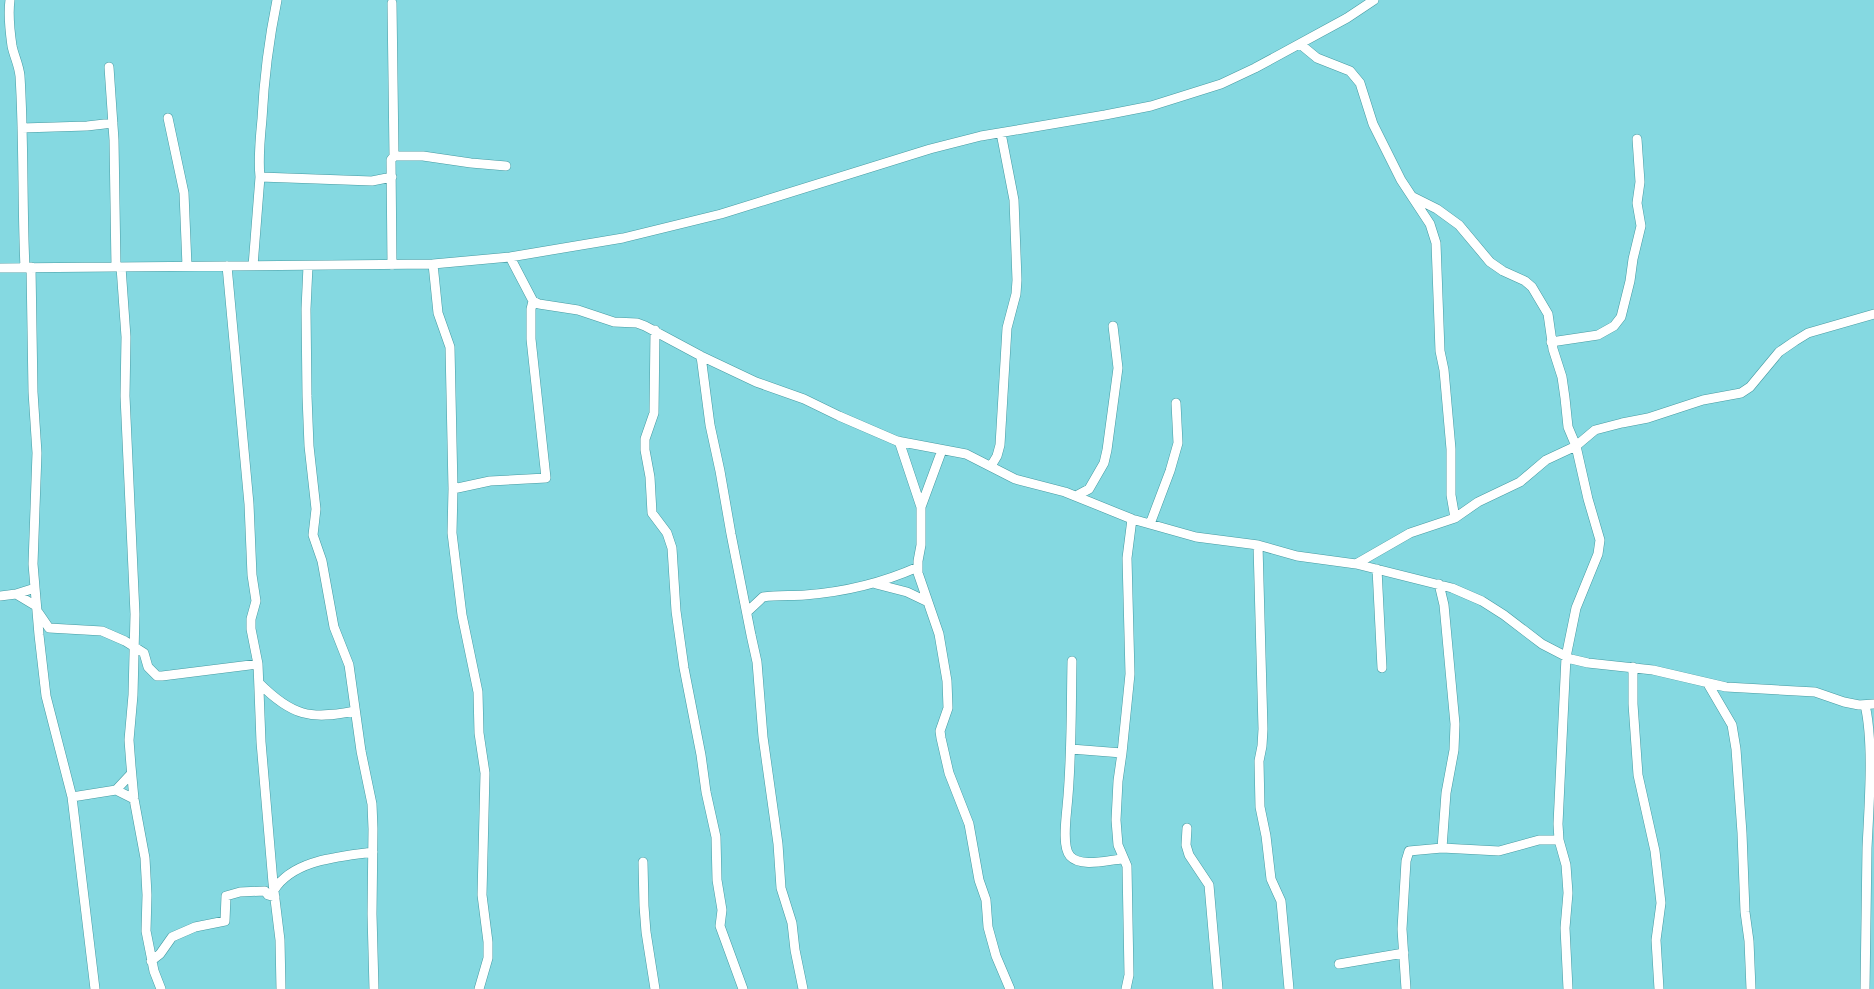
<svg xmlns="http://www.w3.org/2000/svg" width="1874" height="989" viewBox="0 0 1874 989" font-family="'Times New Roman',serif">
	<rect width="100%" height="100%" fill="#85d9e1"/>
	<g fill="none" stroke-linecap="round" stroke-linejoin="round">
		<defs>
			<path id="minor" d="M 10,0 C 8,14 10,32 12,46 C 14,56 19,65 20,76 C 24,140 22,204 25,268
				M 392,3 L 394,156
				M 1300,44 L 1317,58 L 1350,71 L 1360,83 L 1373,124 L 1401,180 L 1430,224 L 1436,243 L 1440,351 L 1444,370 L 1451,449 L 1451,495 L 1455,518
				M 109,67 L 114,140 L 116,267
				M 168,118 L 184,193 L 187,266
				M 22,128 L 87,126 L 113,123
				M 260,177 L 372,181 L 392,177
				M 1413,197 L 1437,209 L 1459,225 L 1490,262 L 1503,271 L 1525,281 L 1532,287 L 1548,314 L 1553,349 L 1562,377 L 1565,398 L 1568,427 L 1576,446 L 1588,499 L 1600,540 L 1598,554 L 1576,608 L 1566,657 L 1558,824 L 1559,840 L 1566,865 L 1568,893 L 1565,928 L 1568,989
				M 510,257 L 533,301 L 539,304 L 578,310 L 614,322 L 637,323 L 645,326 L 701,356 L 756,382 L 804,399 L 839,416 L 897,441 L 966,454 L 1015,479 L 1065,492 L 1132,519 L 1196,537 L 1258,545 L 1297,556 L 1356,564 L 1452,588 L 1482,601 L 1504,615 L 1542,644 L 1571,659 L 1588,663 L 1653,670 L 1726,687 L 1815,692 L 1844,702 L 1859,705 L 1874,704
				M 433,264 L 438,313 L 450,347 L 453,489 L 452,533 L 462,615 L 478,692 L 479,733 L 485,773 L 482,895 L 488,942 L 488,958 L 479,989
				M 392,265 L 391,160 L 394,156 L 423,156 L 471,163 L 506,166
				M 227,266 L 249,504 L 252,575 L 256,601 L 251,619 L 251,629 L 258,664 L 261,742 L 273,883 L 280,940 L 281,989
				M 253,266 L 260,177 C 258,158 260,139 262,119 C 264,79 269,39 277,0
				M 308,266 L 306,309 L 307,396 L 309,446 L 316,509 L 313,535 L 322,561 L 334,627 L 349,665 L 361,751 L 372,804 L 373,829 L 372,914 L 374,989
				M 31,267 L 33,392 L 37,453 L 33,564 L 39,635 L 46,696 L 72,797 L 95,989
				M 121,267 L 126,337 L 125,396 L 135,614 L 133,695 L 129,740 L 131,766 L 134,799 L 145,858 L 147,895 L 146,931 L 154,971 L 161,989
				M 0,268 L 433,264 L 510,257 L 623,238 L 721,214 L 930,149 L 981,136 L 1105,115 L 1151,106 L 1221,84 L 1255,68 L 1347,18 L 1374,0
				M 655,330 L 654,413 L 645,439 L 645,450 L 650,477 L 652,513 L 667,533 L 672,548 L 676,611 L 684,668 L 701,755 L 706,792 L 716,837 L 717,880 L 722,910 L 720,926 L 743,989
				M 1551,342 L 1598,335 L 1614,326 L 1621,317 L 1630,281 L 1633,259 L 1641,226 L 1637,203 L 1640,182 L 1637,139
				M 701,356 L 710,425 L 720,471 L 731,534 L 751,635 L 757,662 L 763,737 L 778,844 L 781,888 L 792,923 L 795,950 L 803,989
				M 899,441 L 921,507 L 921,545 L 918,561 L 918,573 L 939,634 L 947,681 L 948,708 L 940,731 L 941,738 L 949,773 L 969,824 L 979,880 L 986,900 L 988,927 L 996,956 L 1010,989
				M 991,466 L 997,456 L 1000,445 L 1007,328 L 1016,294 L 1017,280 L 1014,200 L 1001,133
				M 453,489 L 490,481 L 546,478 L 531,339 L 531,309 L 533,301
				M 1076,496 L 1089,489 L 1104,463 L 1107,450 L 1118,368 L 1113,326
				M 921,507 L 942,450
				M 1150,524 L 1170,471 L 1178,443 L 1176,403
				M 1258,545 L 1263,729 L 1262,746 L 1259,761 L 1260,807 L 1266,836 L 1271,879 L 1281,901 L 1289,989
				M 1356,564 L 1410,533 L 1455,518 L 1478,502 L 1520,482 L 1546,460 L 1576,446 L 1595,430 L 1622,423 L 1648,418 L 1703,400 L 1741,393 L 1750,387 L 1779,352 L 1795,341 L 1808,333 L 1874,314
				M 1377,569 L 1382,668
				M 876,584 L 907,592 L 928,602
				M 1439,584 L 1444,605 L 1455,724 L 1454,750 L 1446,793 L 1442,848
				M 16,594 L 36,606
				M 0,596 L 16,594 L 35,588
				M 38,612 L 49,628 L 102,631 L 125,641 L 144,653 L 148,667 L 157,676 L 162,676 L 258,664
				M 747,612 L 763,597 C 777,595 791,596 805,595 C 844,592 882,583 918,567
				M 1072,661 C 1071,710 1072,759 1067,807 C 1066,819 1062,847 1070,856 C 1081,868 1108,860 1122,859
				M 1633,667 L 1633,704 L 1638,775 L 1655,851 L 1661,903 L 1656,940 L 1659,989
				M 259,683 C 292,716 310,720 355,711
				M 1708,684 L 1732,725 L 1736,749 L 1742,833 L 1745,912 L 1749,941 L 1751,989
				M 1865,705 C 1874,743 1869,806 1867,848 C 1866,895 1866,942 1865,989
				M 1071,749 L 1122,753 L 1118,781 L 1116,820 L 1118,845 L 1127,866 L 1129,975 L 1126,989
				M 1122,753 L 1130,674 L 1127,558 L 1132,519
				M 116,790 L 131,774
				M 72,797 L 116,790 L 134,799
				M 1187,828 L 1186,845 L 1189,855 L 1209,885 L 1218,989
				M 643,862 L 644,906 L 646,932 L 655,989
				M 274,890 C 294,859 340,857 373,852
				M 151,961 L 160,954 L 172,937 L 195,927 L 225,921 L 226,896 L 240,892 L 265,891 L 268,895 L 275,897
				M 1339,964 L 1404,953
				M 1406,989 L 1402,929 L 1406,861 L 1409,851 L 1442,848 L 1499,851 L 1539,840 L 1559,840"/>
		</defs>
		<use href="#minor" stroke="#469ba2" stroke-width="10"/>
		<use href="#minor" stroke="#fff" stroke-width="9"/>
	</g>
</svg>
